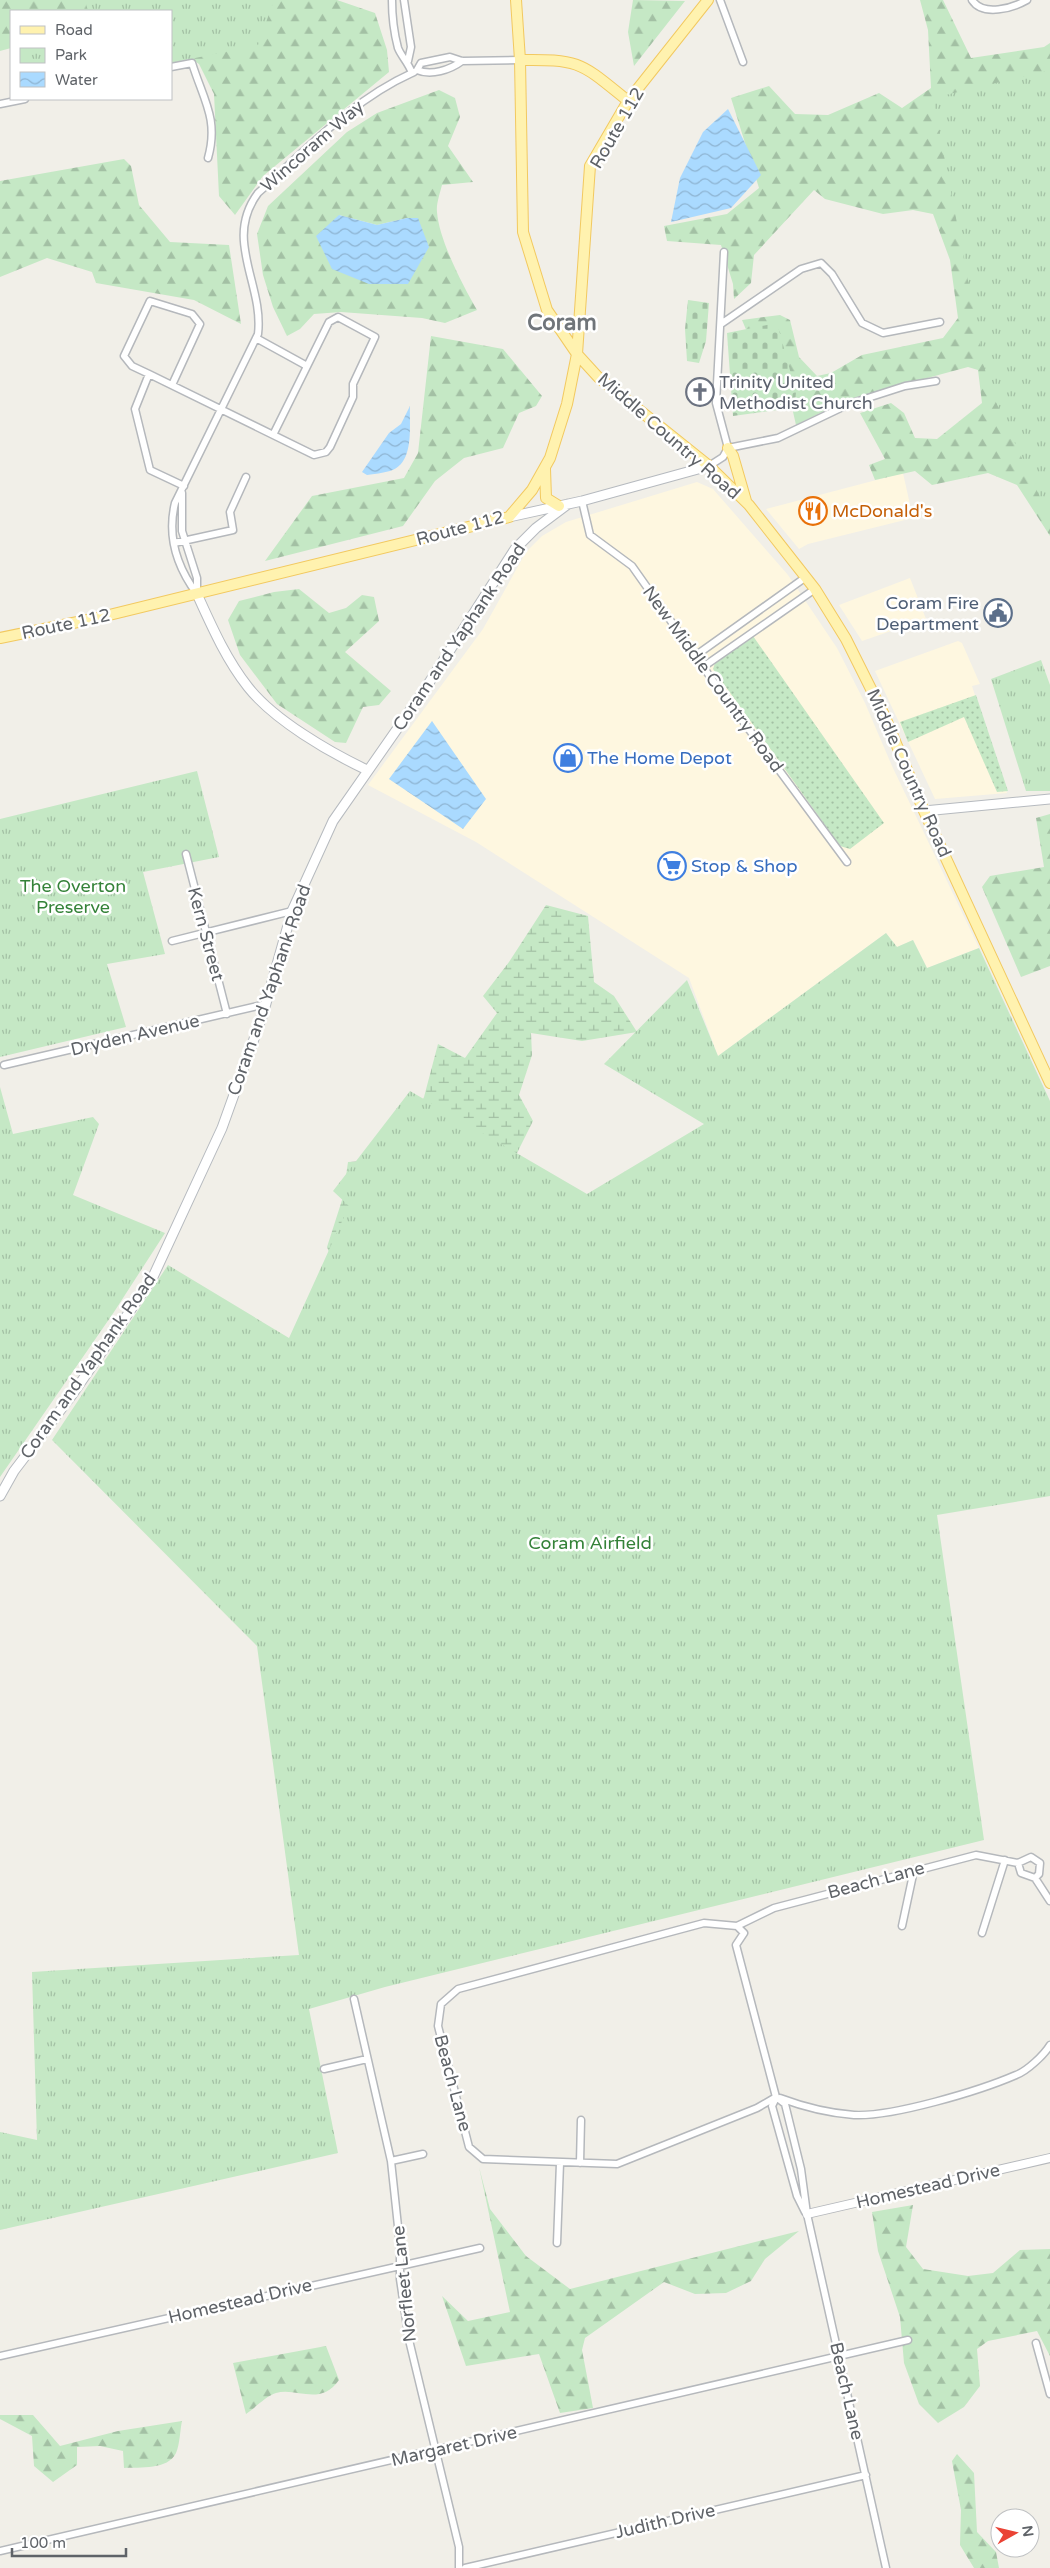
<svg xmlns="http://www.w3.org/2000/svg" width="1050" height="2568" viewBox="0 0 1050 2568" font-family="'Varela Round',sans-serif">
	<defs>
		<pattern id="grass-dots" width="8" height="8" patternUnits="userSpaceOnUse" patternTransform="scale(1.25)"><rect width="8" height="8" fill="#c5e8c5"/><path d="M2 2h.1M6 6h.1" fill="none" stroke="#a3c0a4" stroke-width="1.8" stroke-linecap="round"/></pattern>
		<pattern id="forest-firs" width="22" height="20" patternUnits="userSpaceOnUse" patternTransform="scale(1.25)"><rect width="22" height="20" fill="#c5e8c5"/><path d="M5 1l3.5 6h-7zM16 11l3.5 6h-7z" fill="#a3c0a4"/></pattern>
		<pattern id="wetland-marsh" width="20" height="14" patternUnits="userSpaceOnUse" patternTransform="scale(1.25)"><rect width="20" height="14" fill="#c5e8c5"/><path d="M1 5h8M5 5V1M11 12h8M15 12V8" fill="none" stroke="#a3c0a4"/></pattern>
		<pattern id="cemetery-stones" width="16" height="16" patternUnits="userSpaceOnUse" patternTransform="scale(1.25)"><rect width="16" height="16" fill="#c5e8c5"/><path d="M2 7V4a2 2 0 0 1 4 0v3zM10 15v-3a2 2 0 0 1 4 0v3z" fill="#a3c0a4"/></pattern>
		<pattern id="park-tufts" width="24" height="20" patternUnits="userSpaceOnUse" patternTransform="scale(1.25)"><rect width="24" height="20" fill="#c5e8c5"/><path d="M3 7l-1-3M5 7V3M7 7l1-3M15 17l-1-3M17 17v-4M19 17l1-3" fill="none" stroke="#a3c0a4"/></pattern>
		<pattern id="water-waves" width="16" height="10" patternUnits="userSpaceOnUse" patternTransform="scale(1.25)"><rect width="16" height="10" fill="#aadaff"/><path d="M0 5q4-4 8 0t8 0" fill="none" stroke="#8eb4d2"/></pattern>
	</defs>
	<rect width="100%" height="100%" fill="#f1efe8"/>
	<path fill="#fef7e0" d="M 903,473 L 913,518 L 808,544 L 799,549 L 766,509 Z
		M 697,482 L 713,489 L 788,575 L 837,648 L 865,703 L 892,766 L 979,948 L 927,968 L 913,940 L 897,947 L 886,933 L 718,1056 L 689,978 L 476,842 L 368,785 L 483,629 L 526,552 L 542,536 L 566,522 Z
		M 910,578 L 926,619 L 862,641 L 839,605 Z
		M 958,641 L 962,643 L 980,684 L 972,686 L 1007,793 L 935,799 L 875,671 Z"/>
	<path fill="url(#grass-dots)" d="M 753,636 L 884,823 L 850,849 L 840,846 L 713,669 L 715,663 Z
		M 976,695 L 1008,791 L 997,792 L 964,717 L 908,742 L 900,722 Z"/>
	<path fill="url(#forest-firs)" fill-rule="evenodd" d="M 0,0 L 337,0 L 375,13 L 387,50 L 389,72 L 263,176 L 235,215 L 219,196 L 214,94 L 199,64 L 190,58 L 171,11 L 11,11 L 11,48 L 0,51 Z
		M 633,0 L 685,1 L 634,66 L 628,32 Z
		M 920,0 L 943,0 L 971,58 L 1044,47 L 1050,43 L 1050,536 L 1017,485 L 988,473 L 932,485 L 915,471 L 875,480 L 869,465 L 885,459 L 860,413 L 891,403 L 904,413 L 915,438 L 937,439 L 982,403 L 978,370 L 968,367 L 846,400 L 796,425 L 779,350 L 750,339 L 742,320 L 780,315 L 790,320 L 799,357 L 817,376 L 831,373 L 862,355 L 943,338 L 958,318 L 950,260 L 933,214 L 913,210 L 883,214 L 825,199 L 814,190 L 754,255 L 751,283 L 734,299 L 733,284 L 721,245 L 667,241 L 664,226 L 727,214 L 759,188 L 731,98 L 769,86 L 795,114 L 828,115 L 879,93 L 902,108 L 931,88 L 928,30 Z
		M 439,90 L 455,98 L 460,117 L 448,146 L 473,182 L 442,185 C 440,193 436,204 437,212 C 439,240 463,286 477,310 L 445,323 L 422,318 L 341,312 L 314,314 L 300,329 L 287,336 L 273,307 L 263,275 L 257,234 L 268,206 L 347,132 L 377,113 ZM 339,215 L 377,225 L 407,218 L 408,284 Z
		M 124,159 L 131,166 L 139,205 L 170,242 L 229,245 L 241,324 L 194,300 L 96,283 L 92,272 L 47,258 L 0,277 L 0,181 Z
		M 431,336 L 503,349 L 542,396 L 536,406 L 519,413 L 503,448 L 464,458 L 435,481 L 403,526 L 265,561 L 312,496 L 404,478 L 418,453 Z
		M 299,589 L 329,613 L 346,608 L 362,595 L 374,597 L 379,621 L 345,652 L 391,691 L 379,705 L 363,707 L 346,743 L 335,742 L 277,704 L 240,655 L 228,620 L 239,601 L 274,592 Z
		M 1050,814 L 1050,966 L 1021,977 L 982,887 L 990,876 L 1044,867 L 1036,818 Z
		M 479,2167 L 490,2209 L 526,2256 L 570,2289 L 799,2231 L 765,2259 L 751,2281 L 726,2293 L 695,2294 L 664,2282 L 585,2338 L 582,2350 L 593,2408 L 560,2413 L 539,2354 L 466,2366 L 442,2296 L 468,2321 L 510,2312 Z
		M 913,2205 L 906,2247 L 923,2269 L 968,2276 L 993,2273 L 1020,2250 L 1050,2249 L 1050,2356 L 1037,2331 L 988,2341 L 977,2349 L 980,2386 L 964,2407 L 938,2423 L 919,2404 L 904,2363 L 900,2317 L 878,2251 L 872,2212 Z
		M 326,2346 L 339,2380 C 320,2407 297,2387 276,2393 C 266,2396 255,2408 246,2414 L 233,2363 Z
		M 0,2415 L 33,2415 L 60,2446 L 118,2431 L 182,2421 C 180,2430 180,2444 176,2453 C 168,2470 140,2467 124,2468 L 123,2451 L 100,2446 L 77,2447 L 77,2465 L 53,2482 L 34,2466 L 32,2436 L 0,2419 Z
		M 957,2454 L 974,2473 L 977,2532 L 996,2552 L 999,2568 L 974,2568 L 960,2545 L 961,2510 L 952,2461 Z"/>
	<path fill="url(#wetland-marsh)" d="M 546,905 L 588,916 L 594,982 L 614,996 L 637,1032 L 582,1041 L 531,1033 L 532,1055 L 519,1095 L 533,1121 L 512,1163 L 334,1265 L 327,1247 L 343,1197 L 348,1162 L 395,1159 L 424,1097 L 438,1044 L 465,1058 L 497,1013 L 483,996 L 509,962 Z"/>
	<path fill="url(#cemetery-stones)" d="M 688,300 L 709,303 L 706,341 L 699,363 L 687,361 L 685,329 Z
		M 777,323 L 796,392 L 795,402 L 785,409 L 733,416 L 727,333 Z"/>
	<path fill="url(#park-tufts)" d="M 85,0 L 274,0 L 258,45 L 171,63 L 171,11 L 88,11 Z
		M 1050,70 L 1050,519 L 988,385 L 933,98 Z
		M 1041,660 L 1050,685 L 1050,791 L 1026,791 L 991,679 Z
		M 197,771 L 219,857 L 143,872 L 165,954 L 107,964 L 126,1027 L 0,1057 L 0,819 Z
		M 886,933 L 897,947 L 913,940 L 927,968 L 979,948 L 1050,1101 L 1050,1496 L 937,1515 L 984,1840 L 385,1987 L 309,2009 L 338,2153 L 0,2230 L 0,2132 L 37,2140 L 32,1972 L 299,1955 L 257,1646 L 52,1440 L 168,1265 L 289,1338 L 349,1206 L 333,1191 L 410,1091 L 587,1194 L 704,1124 L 604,1064 L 687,980 L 718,1056 Z
		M 0,1087 L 13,1134 L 93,1117 L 99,1124 L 73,1195 L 165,1233 L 114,1312 L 0,1477 Z"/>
	<path fill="url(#water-waves)" d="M 728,109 L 761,175 L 731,208 L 671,222 L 680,178 L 703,132 Z
		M 339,215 L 377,225 L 407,218 L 418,218 L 429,247 L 408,284 L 369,284 L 332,269 L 316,236 Z
		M 410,406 C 409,426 415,463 390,471 C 383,473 374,474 367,475 L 362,472 L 389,433 L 401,424 Z
		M 432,721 L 486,799 L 463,829 L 389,779 Z"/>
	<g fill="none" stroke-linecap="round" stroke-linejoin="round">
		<defs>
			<path id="minor" d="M 392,0 C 392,16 394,33 398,48 C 401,56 408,62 412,73 L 414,72
				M 404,0 L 411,47 L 408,61
				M 720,0 L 743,62
				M 972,0 C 983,17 1013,8 1027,0
				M 462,61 C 450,70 431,76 417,70 L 421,63 L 450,57 L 462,61 L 520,60
				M 171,67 L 192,63 C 203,99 219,119 208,158
				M 0,104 L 25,99
				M 721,324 L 801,269 L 821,263 L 832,274 L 862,323 L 883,333 L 940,322
				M 256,338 L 307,366
				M 149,374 L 132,366 L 124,356 L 150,301 L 192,314 L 200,324 L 172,385
				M 728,448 L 778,438 L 849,404 L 905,386 L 936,381
				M 709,466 L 723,457 L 728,448 L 716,403 L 724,252
				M 184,486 L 150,470 L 135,409 L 149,374 L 314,455 L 326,452 L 330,447 L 353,397 L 353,384 L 375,337 L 338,317 L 329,322 L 273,435
				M 182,493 L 182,531 L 197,578 L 197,594
				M 582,501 L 590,535 L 632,566 L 711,678 L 847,862
				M 174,543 L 233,530 L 230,512 L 246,477
				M 197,594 C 177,567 167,536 175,503 L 258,334 C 264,284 223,240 258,193 C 306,150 352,100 412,73
				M 695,656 L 806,577
				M 703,667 L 815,589
				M 186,854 L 227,1014
				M 172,941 L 292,911
				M 4,1065 L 266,1004
				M 1035,1878 L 1050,1901
				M 737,1926 L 744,1933 L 736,1945 L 776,2097 L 785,2104 L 801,2169 L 807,2214 L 886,2568
				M 902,1926 L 914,1870
				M 982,1933 L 1005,1860
				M 354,1999 L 391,2161 L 400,2245 L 400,2279 L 409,2340 L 459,2547 L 459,2568
				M 324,2069 L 367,2059
				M 776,2097 L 757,2108 L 617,2164 L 483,2159 L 469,2147 L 438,2026 L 441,2004 L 458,1989 L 704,1923 L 737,1926 L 774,1908 L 976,1855 L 1018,1863 L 1031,1857 L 1040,1863 L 1039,1874 L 1035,1878 L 1021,1873 L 1018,1863
				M 776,2098 L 772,2106 L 797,2196 L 805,2212
				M 780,2098 C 804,2107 827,2113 854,2115 C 892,2117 979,2091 1016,2075 C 1027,2071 1044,2055 1050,2045
				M 391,2161 L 423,2154
				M 580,2163 L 581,2120
				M 557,2243 L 560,2163
				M 1036,2343 L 1050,2394
				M 0,2356 L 480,2248
				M 0,2551 L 908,2340
				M 465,2568 L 866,2475"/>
			<path id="tertiary" d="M 807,2214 L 1050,2158"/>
			<path id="secondary" d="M 509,517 L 582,501 L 709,466
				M 197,594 C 212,627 226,659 248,687 C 274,720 329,752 367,770
				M 924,811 L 1050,799
				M 0,1496 L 14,1471 L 72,1395 L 152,1279 L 222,1128 L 263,1014 L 292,911 L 333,821 L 425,689 L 515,549 L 536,528 L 568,504"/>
			<path id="primary" d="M 516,0 L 520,60 L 523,232 L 547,310 L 577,354 L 598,377 L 709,466 L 749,505 L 815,589 L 846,639 L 885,717 L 924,811 L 1050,1083
				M 520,60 C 581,59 581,63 628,101
				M 728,448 L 733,456 L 746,501
				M 545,469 L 546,498 L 559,506
				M 0,638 L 97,618 L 509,517 L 532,490 L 550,458 L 567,404 L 577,354 L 590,166 L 628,101 L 708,0"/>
		</defs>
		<use href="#minor" stroke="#b5b8bc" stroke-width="9"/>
		<use href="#tertiary" stroke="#b5b8bc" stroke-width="10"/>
		<use href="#secondary" stroke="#b6babf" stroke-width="11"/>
		<use href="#primary" stroke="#f2c960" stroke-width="12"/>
		<use href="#minor" stroke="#fff" stroke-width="6"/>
		<use href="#tertiary" stroke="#fff" stroke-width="8"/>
		<use href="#secondary" stroke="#fff" stroke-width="9"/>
		<use href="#primary" stroke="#fff2af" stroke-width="10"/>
	</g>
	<defs>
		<symbol id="church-ring" viewBox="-11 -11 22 22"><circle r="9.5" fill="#fff" stroke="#6b7280" stroke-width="1.5"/><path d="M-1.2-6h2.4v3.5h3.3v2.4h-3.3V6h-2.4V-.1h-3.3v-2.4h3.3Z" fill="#6b7280"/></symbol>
		<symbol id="restaurant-ring" viewBox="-11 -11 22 22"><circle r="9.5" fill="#fff" stroke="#e8710a" stroke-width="1.5"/><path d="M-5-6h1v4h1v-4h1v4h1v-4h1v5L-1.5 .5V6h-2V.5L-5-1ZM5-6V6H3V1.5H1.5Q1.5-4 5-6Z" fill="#e8710a"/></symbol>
		<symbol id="civic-ring" viewBox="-11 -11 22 22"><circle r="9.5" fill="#fff" stroke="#5c6f8a" stroke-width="1.5"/><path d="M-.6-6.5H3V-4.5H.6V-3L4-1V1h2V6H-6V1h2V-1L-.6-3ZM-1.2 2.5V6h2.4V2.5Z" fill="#5c6f8a"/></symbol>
		<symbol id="shop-ring" viewBox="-11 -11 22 22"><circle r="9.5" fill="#fff" stroke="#3f7fe0" stroke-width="1.5"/><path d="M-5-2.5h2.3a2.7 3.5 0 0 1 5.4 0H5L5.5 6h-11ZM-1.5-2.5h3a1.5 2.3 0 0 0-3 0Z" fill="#3f7fe0"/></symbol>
		<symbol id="supermarket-ring" viewBox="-11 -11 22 22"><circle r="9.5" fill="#fff" stroke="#3f7fe0" stroke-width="1.5"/><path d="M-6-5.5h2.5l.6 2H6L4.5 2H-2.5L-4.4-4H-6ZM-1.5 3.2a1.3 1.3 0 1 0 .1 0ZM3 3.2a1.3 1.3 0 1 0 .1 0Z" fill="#3f7fe0"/></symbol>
	</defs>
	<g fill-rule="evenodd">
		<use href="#church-ring" x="684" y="376" width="32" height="32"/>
		<use href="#restaurant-ring" x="797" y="495" width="32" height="32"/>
		<use href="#civic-ring" x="982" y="597" width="32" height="32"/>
		<use href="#shop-ring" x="552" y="742" width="32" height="32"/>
		<use href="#supermarket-ring" x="656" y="850" width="32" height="32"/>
	</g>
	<g text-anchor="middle" stroke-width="5" stroke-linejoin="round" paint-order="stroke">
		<g font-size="18" fill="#5f6368" stroke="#fff">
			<text transform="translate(617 128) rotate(-60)" y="6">Route 112</text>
			<text transform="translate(312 146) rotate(-41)" y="6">Wincoram Way</text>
			<text transform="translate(669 436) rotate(41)" y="6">Middle Country Road</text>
			<text transform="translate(460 528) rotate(-15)" y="6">Route 112</text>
			<text transform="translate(66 624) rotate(-12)" y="6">Route 112</text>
			<text transform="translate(459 637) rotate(-56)" y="6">Coram and Yaphank Road</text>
			<text transform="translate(713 679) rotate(54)" y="6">New Middle Country Road</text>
			<text transform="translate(909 773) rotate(66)" y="6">Middle Country Road</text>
			<text transform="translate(206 934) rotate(75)" y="6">Kern Street</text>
			<text transform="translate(269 990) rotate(-71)" y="6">Coram and Yaphank Road</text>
			<text transform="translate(135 1035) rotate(-13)" y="6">Dryden Avenue</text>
			<text transform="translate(88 1366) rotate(-55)" y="6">Coram and Yaphank Road</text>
			<text transform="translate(876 1880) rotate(-15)" y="6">Beach Lane</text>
			<text transform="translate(453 2083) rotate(75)" y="6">Beach Lane</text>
			<text transform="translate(928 2186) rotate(-13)" y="6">Homestead Drive</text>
			<text transform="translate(404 2284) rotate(-96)" y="6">Norfleet Lane</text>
			<text transform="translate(240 2301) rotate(-13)" y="6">Homestead Drive</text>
			<text transform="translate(847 2391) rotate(77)" y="6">Beach Lane</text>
			<text transform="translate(454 2446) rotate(-13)" y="6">Margaret Drive</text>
			<text transform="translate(665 2521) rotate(-13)" y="6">Judith Drive</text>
		</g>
		<g font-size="18" fill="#5b616d" stroke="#fff" text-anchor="start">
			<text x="719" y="388">Trinity United<tspan x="719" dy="21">Methodist Church</tspan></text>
		</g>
		<g font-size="18" fill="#c56008" stroke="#fff" text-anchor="start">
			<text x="832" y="517">McDonald's</text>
		</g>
		<g font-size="18" fill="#4e5e75" stroke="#fff" text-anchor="end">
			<text x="979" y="609">Coram Fire<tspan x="979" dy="21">Department</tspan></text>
		</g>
		<g font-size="18" fill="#366cbe" stroke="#fff" text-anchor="start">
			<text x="587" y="764">The Home Depot</text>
			<text x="691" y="872">Stop &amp; Shop</text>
		</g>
		<g font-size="18" fill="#348238" stroke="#fff">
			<text x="73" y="892">The Overton<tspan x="73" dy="21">Preserve</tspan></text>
			<text x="590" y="1549">Coram Airfield</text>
		</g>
		<g font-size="22" font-weight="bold" fill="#70757a" stroke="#fff">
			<text x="562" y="330">Coram</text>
		</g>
	</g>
	<rect x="10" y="10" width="162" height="90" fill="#ffffff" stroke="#bfc1c3"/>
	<rect x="20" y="26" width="25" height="8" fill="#fff2af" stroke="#bfc1c3"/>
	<text x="55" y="35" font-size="15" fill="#5f6368">Road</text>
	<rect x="20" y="48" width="25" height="15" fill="url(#park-tufts)" stroke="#bfc1c3"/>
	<text x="55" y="60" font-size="15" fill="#5f6368">Park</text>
	<rect x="20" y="72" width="25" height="15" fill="url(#water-waves)" stroke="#bfc1c3"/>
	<text x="55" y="85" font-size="15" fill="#5f6368">Water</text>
	<g transform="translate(1015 2533) rotate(82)"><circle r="24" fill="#ffffff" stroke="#bfc1c3"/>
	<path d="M0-4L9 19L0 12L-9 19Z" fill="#ea4335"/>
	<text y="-8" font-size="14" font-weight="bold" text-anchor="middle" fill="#5f6368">N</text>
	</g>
	<path d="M12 2548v8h114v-8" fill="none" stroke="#5f6368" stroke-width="2.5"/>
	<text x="20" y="2548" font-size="15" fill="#5f6368" stroke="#ffffff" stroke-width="4" paint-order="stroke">100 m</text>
</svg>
